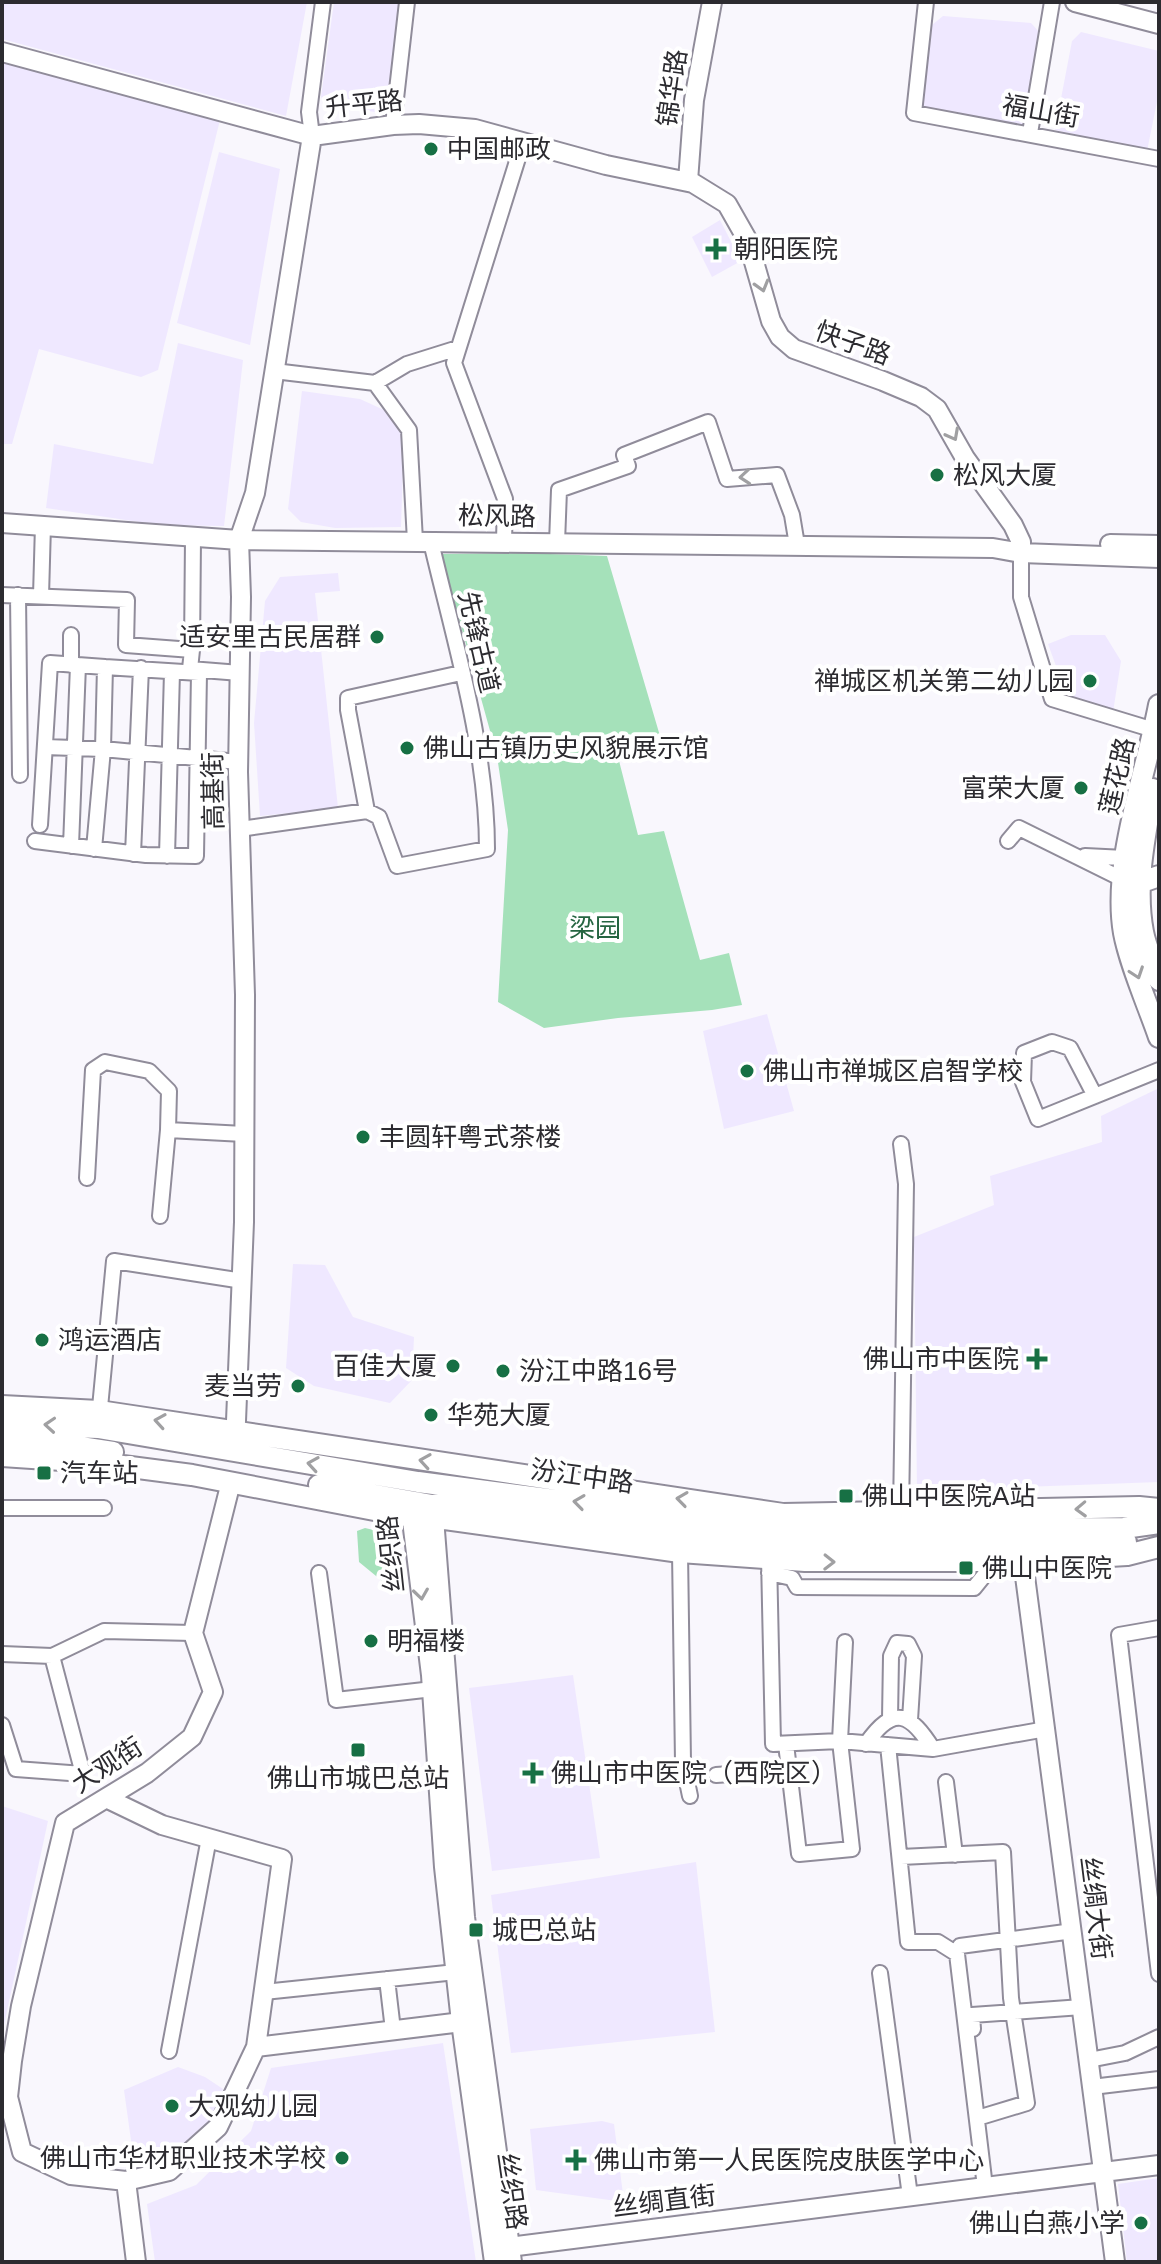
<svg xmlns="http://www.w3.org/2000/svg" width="1161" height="2264" viewBox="0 0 1161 2264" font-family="Helvetica,'Noto Sans SC',sans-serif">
	<rect width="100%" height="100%" fill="#f9f7fd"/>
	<path fill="#efe8ff" d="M 2,2 L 307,2 L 286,116 L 2,39 Z
		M 334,2 L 400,2 L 387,104 L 375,112 L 327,104 L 321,97 Z
		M 943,16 L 1031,23 L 1040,33 L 1026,128 L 919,110 L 932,25 Z
		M 1081,32 L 1159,51 L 1159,92 L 1147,151 L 1055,130 L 1072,41 Z
		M 2,60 L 220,120 L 158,370 L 141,377 L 39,349 L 12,444 L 2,444 Z
		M 219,152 L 280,169 L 250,345 L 177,323 Z
		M 720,220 L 741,261 L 712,277 L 692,237 Z
		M 178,343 L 243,360 L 224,526 L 159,525 L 46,508 L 54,444 L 153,464 Z
		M 302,391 L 360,399 L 384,410 L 404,432 L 401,527 L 335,528 L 301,522 L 288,509 Z
		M 338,573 L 340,591 L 315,593 L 338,808 L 260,816 L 254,723 L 265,601 L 280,577 Z
		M 1071,635 L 1105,635 L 1121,661 L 1113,712 L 1068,699 L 1048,644 Z
		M 767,1014 L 794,1111 L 724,1129 L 703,1031 Z
		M 1157,1089 L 1159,1095 L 1159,1482 L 917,1491 L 914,1237 L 994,1205 L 990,1176 L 1102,1142 L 1101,1116 Z
		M 293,1264 L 325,1265 L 353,1317 L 414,1337 L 412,1380 L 390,1403 L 314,1386 L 286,1368 Z
		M 573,1675 L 600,1858 L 492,1871 L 469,1688 Z
		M 2,1806 L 48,1821 L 2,2034 Z
		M 696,1862 L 715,2032 L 511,2053 L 491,1895 Z
		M 443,2043 L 476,2262 L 155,2262 L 147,2204 L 196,2185 L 251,2131 L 271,2068 Z
		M 178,2067 L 205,2077 L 223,2089 L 213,2121 L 172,2155 L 134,2162 L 124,2090 Z
		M 602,2121 L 614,2124 L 624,2202 L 536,2190 L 530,2129 Z
		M 1159,2178 L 1159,2262 L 1127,2262 L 1118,2184 Z"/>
	<path fill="#a5e1ba" d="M 521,553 L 607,556 L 660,736 L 616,749 L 638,835 L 664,831 L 700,960 L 729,953 L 742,1005 L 712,1010 L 618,1018 L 544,1028 L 498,1002 L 508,830 L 497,756 L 441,554 Z
		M 365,1528 L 382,1532 C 392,1552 395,1572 398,1594 L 359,1562 L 357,1531 Z"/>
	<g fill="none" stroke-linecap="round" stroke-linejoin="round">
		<defs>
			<path id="minor" d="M 926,2 L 914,113 L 1159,159
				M 393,125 L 407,2
				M 1030,133 L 1052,2
				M 312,136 L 309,112 L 323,2
				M 274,371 L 375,383 L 407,364 L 458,348
				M 375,383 L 409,430 L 415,541
				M 504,542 L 505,499 L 454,363 L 523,142
				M 557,543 L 559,490 L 628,466 L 624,455 L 708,422 L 727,479 L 777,475 L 792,515 L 797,545
				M 1021,553 L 1021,597 L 1052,699 L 1154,730
				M 2,595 L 127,600 L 126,645 L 192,650 L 190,669 L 240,673
				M 18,595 L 20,775
				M 41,596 L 43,525
				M 71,635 L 71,665
				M 192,650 L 193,538
				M 367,811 L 348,710 L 348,698 L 461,673
				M 40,825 L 50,663 L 105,667 L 103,749 L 45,747
				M 240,829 L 367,811 L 379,817 L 397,866 L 487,849 C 487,747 454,640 431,542
				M 35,841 L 146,855 L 196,856 L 199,673 L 105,667
				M 1008,841 L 1019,828 L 1122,879
				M 71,846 L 78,665
				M 94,849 L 103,749 L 238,762
				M 133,854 L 141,668
				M 167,856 L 172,672
				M 1085,856 L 1125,858
				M 1095,1096 L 1070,1048 L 1052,1042 L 1024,1053 L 1023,1082 L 1038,1119 L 1159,1070
				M 901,1144 L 906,1184 L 901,1513
				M 87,1178 L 93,1070 L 105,1062 L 149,1071 L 169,1091 L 168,1130 L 244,1134
				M 160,1216 L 168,1130
				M 99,1418 L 114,1261 L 243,1281
				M 2,1508 L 104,1508
				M 680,1552 L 683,1762 L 690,1796
				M 769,1558 L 773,1744 L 840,1741 L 933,1749 L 1046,1729
				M 319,1573 L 336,1700 L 433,1689
				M 769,1573 L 792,1578 L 797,1587 L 974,1588 L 995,1562
				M 1159,1628 L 1119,1635 L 1159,1974
				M 2,1654 L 52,1656 L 83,1774 L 16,1769 L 2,1725
				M 52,1656 L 104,1631 L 193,1633
				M 890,1719 L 891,1656 L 897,1643 L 908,1644 L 914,1656 L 910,1720
				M 786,1744 L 799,1854 L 852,1849 L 840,1741 L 845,1642
				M 866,1744 C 894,1704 910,1713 933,1749
				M 888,1745 L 908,1942 L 938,1942 L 957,1954 L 985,2187
				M 716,1775 L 790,1770
				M 946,1782 L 955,1855
				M 901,1857 L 1003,1852 L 1011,1998 L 1027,2103 L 984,2116
				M 960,1946 L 1073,1931
				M 880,1973 L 910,2196
				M 387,1979 L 393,2030
				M 264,1992 L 456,1972
				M 973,2029 L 972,2015 L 1082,2007
				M 169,2051 L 209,1838
				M 1089,2060 L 1125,2053 L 1159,2037
				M 1092,2087 L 1159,2079"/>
			<path id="tertiary" d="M 1075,2 L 1159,24
				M 2,52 L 312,136 L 393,125 L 419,124 L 475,129 L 606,165 L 693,183 L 727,204 L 748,241 L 771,321 L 780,337 L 794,349 L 883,381 L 921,397 L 937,409 L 965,458 L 1013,525 L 1021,542 L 1021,553
				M 688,181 L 694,100 L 712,2
				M 2,523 L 239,540 L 993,548 L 1021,553 L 1159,558
				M 1110,544 L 1159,545
				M 235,1446 L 244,1222 L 245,995 L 238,772 L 241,597 L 239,540 L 255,493 L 312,136
				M 1023,1561 L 1115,2262
				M 106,1798 L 162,1825 L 282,1859 L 256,2047 L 218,2127 L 169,2171 L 126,2181
				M 256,2047 L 462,2022
				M 509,2247 L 1159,2165
				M 136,2262 L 126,2181 L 71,2175 L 22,2152 L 8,2097 L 12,2061 L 21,2006 L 65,1823 L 147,1773 L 192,1737 L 213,1692 L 193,1633 L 231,1482"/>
			<path id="secondary" d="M 1159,705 C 1146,774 1112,864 1124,933 C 1130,965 1148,1005 1159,1037
				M 1153,789 C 1145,836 1134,885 1143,932 C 1146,948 1154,964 1159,980
				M 1139,883 L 1159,876
				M 2,1406 L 99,1411 L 783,1514 L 1139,1507 L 1159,1509
				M 2,1424 L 98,1428 L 418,1482 L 786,1530 L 1124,1528 L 1159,1523
				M 2,1441 L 47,1442 L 113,1452
				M 2,1456 L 92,1462 L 192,1475 L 411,1517 L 445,1519 L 680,1552 L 805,1561 L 1023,1561 L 1127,1555 L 1159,1547
				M 319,1485 L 432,1505 L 447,1504 L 788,1545 L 1126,1542
				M 411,1504 L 432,1675 L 445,1867 L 462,2022 L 495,2262
				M 432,1505 L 464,1917 L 511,2262"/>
		</defs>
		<use href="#minor" stroke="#908c9a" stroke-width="18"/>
		<use href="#tertiary" stroke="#908c9a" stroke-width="22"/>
		<use href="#secondary" stroke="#908c9a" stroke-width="24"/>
		<use href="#minor" stroke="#fff" stroke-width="14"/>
		<use href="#tertiary" stroke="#fff" stroke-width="18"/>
		<use href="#secondary" stroke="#fff" stroke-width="20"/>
	</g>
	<defs><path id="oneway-chevron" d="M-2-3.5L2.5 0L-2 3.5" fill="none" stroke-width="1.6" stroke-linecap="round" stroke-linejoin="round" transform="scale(2)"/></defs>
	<g stroke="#a0a0a2">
		<use href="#oneway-chevron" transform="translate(762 286) rotate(74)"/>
		<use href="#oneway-chevron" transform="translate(953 435) rotate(62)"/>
		<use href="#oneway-chevron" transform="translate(745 477) rotate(175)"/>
		<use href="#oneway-chevron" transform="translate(1137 973) rotate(71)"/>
		<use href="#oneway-chevron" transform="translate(160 1421) rotate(-171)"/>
		<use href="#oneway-chevron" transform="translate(50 1425) rotate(-176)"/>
		<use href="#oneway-chevron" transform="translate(425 1461) rotate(-171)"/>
		<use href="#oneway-chevron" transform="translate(313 1464) rotate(-171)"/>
		<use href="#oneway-chevron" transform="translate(682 1499) rotate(-172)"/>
		<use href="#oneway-chevron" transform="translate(579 1502) rotate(-172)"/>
		<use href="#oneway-chevron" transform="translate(1081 1509) rotate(178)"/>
		<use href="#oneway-chevron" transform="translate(829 1562) rotate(1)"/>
		<use href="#oneway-chevron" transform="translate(421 1594) rotate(82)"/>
	</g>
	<g fill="#177044" stroke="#fff" stroke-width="3">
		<circle cx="431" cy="149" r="8"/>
		<path d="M712 237h8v8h8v8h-8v8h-8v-8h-8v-8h8z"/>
		<circle cx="937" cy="475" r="8"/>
		<circle cx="377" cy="637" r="8"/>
		<circle cx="1090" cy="681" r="8"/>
		<circle cx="407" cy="748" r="8"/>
		<circle cx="1081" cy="788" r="8"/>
		<circle cx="747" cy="1071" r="8"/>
		<circle cx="363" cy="1137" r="8"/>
		<circle cx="42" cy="1340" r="8"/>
		<path d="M1033 1347h8v8h8v8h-8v8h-8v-8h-8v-8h8z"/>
		<circle cx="453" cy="1366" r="8"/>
		<circle cx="503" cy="1371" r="8"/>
		<circle cx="298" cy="1386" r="8"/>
		<circle cx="431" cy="1415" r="8"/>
		<rect x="36" y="1465" width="16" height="16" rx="4"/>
		<rect x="838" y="1488" width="16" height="16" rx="4"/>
		<rect x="958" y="1560" width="16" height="16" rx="4"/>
		<circle cx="371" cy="1641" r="8"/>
		<rect x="350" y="1742" width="16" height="16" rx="4"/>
		<path d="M529 1761h8v8h8v8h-8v8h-8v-8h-8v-8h8z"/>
		<rect x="468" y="1922" width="16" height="16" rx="4"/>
		<circle cx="172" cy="2106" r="8"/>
		<circle cx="342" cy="2158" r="8"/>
		<path d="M572 2148h8v8h8v8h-8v8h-8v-8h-8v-8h8z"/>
		<circle cx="1141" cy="2223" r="8"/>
	</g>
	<g text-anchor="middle" stroke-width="8" stroke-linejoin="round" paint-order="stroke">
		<g font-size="26" fill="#2c2b30" stroke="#fff">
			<text transform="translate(672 88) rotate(-82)" y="9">锦华路</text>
			<text transform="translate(364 104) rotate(-6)" y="9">升平路</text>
			<text transform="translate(1041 111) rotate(10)" y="9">福山街</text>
			<text transform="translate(853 343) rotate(20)" y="9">快子路</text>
			<text transform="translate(497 516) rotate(1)" y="9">松风路</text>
			<text transform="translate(479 642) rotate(77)" y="9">先锋古道</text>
			<text transform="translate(1117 776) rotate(-77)" y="9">莲花路</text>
			<text transform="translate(213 791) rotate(-91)" y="9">高基街</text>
			<text transform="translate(582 1476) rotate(8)" y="9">汾江中路</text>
			<text transform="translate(391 1554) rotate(-96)" y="9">丝织路</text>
			<text transform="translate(107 1765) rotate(-33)" y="9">大观街</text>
			<text transform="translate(1096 1908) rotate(83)" y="9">丝绸大街</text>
			<text transform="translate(512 2191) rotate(82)" y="9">丝织路</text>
			<text transform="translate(664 2201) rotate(-7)" y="9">丝绸直街</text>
		</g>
		<g font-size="26" fill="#2c2b30" stroke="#fff" text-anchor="start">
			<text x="447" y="158">中国邮政</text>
			<text x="734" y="258">朝阳医院</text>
			<text x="953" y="484">松风大厦</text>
			<text x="361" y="646" text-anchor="end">适安里古民居群</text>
			<text x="1074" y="690" text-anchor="end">禅城区机关第二幼儿园</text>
			<text x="423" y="757">佛山古镇历史风貌展示馆</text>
			<text x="1065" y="797" text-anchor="end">富荣大厦</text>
			<text x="763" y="1080">佛山市禅城区启智学校</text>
			<text x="379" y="1146">丰圆轩粤式茶楼</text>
			<text x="58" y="1349">鸿运酒店</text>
			<text x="1019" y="1368" text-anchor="end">佛山市中医院</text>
			<text x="437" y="1375" text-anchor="end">百佳大厦</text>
			<text x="519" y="1380">汾江中路16号</text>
			<text x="282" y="1395" text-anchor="end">麦当劳</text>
			<text x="447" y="1424">华苑大厦</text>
			<text x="60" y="1482">汽车站</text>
			<text x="862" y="1505">佛山中医院A站</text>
			<text x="982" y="1577">佛山中医院</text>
			<text x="387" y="1650">明福楼</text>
			<text x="551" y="1782">佛山市中医院（西院区）</text>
			<text x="358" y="1787" text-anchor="middle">佛山市城巴总站</text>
			<text x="492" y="1939">城巴总站</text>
			<text x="188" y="2115">大观幼儿园</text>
			<text x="326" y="2167" text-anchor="end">佛山市华材职业技术学校</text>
			<text x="594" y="2169">佛山市第一人民医院皮肤医学中心</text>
			<text x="1125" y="2232" text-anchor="end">佛山白燕小学</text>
		</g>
		<g font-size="26" fill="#256541" stroke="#fff">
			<text x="595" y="937">梁园</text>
		</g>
	</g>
	<rect width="1161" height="2264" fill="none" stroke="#2c2b30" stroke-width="8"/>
</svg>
